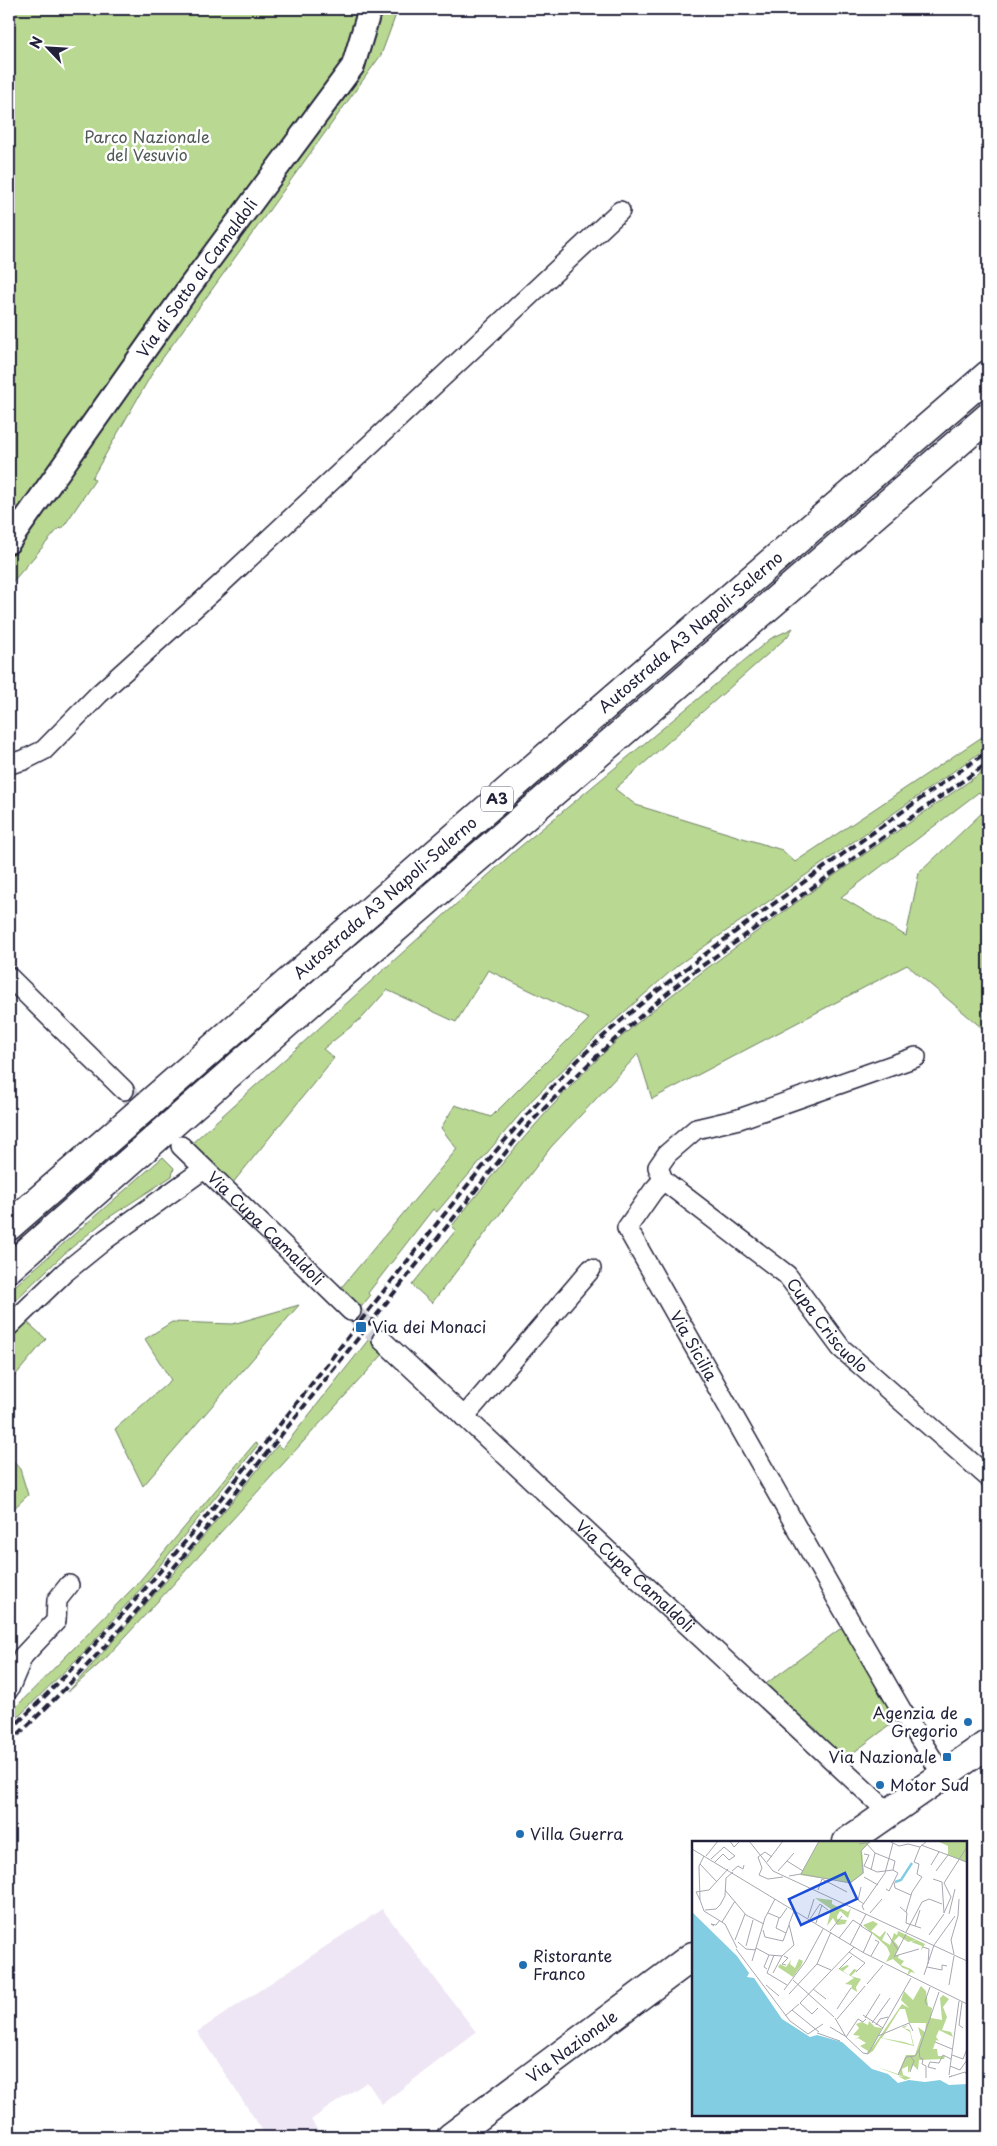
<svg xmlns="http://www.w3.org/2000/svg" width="997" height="2146" viewBox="0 0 997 2146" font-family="'Playpen Sans',sans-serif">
	<rect width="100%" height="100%" fill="#fff"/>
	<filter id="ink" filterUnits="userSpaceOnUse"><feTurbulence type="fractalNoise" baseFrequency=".02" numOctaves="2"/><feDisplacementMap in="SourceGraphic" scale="10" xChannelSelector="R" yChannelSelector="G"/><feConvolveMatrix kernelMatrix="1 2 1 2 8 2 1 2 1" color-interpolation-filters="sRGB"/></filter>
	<g filter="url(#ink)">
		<path fill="#eee6f4" d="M 382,1909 L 476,2032 L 382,2104 L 367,2082 L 326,2109 L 311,2120 L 322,2137 L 267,2137 L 197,2032 Z"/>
		<path fill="#b9d992" stroke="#6e7e66" d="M 9,9 L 398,9 L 381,55 L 154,370 L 92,478 L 95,480 L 62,529 L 59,528 L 9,586 Z
			M 793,628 L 787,637 L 615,789 L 636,805 L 782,850 L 795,862 L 988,733 L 988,747 L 678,965 L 597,1036 L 532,1100 L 437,1212 L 433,1209 L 368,1293 L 370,1296 L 357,1312 L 340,1289 L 457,1149 L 441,1128 L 455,1105 L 491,1117 L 589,1019 L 488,970 L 456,1022 L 387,990 L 363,1017 L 323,1049 L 334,1058 L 232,1184 L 191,1144 L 515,851 L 770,639 Z
			M 988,768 L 988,803 L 979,792 L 841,897 L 906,936 L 919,873 L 988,807 L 988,1033 L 907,965 L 652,1099 L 638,1054 L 551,1147 L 432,1303 L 412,1285 L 456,1230 L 452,1226 C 500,1165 549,1105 606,1051 C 646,1013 691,980 736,947 C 818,885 904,827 988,768 Z
			M 163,1157 L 174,1168 L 172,1176 L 108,1218 L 65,1253 L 9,1306 L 9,1291 Z
			M 299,1305 L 143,1486 L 115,1429 L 171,1380 L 145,1339 L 172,1322 L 233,1324 Z
			M 26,1321 L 46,1339 L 9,1383 L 9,1342 Z
			M 369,1339 L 385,1352 L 106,1658 L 68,1692 L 175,1571 L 278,1445 L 282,1449 Z
			M 255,1443 L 258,1445 L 143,1586 L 85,1651 L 9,1726 L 9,1714 L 137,1584 Z
			M 9,1457 L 20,1469 L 28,1495 L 9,1513 Z
			M 848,1623 L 901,1717 L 842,1761 L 829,1748 L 816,1729 L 798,1714 L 792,1714 L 763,1686 Z"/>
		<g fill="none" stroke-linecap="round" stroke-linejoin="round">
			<path stroke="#d3d3d8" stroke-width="19" stroke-dasharray="19 9" stroke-linecap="butt" d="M 124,1090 L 173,1138
				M 351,1311 L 382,1340"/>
			<defs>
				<g id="minor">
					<path d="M 9,764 L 24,760 L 44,750 L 99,694 L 222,583 L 620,211"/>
					<path d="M 9,977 L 124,1090"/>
					<path id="s1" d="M 916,1057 L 739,1119 L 696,1129 L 667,1154 L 658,1167 L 663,1180 L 653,1191 L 627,1228 L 836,1597 L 902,1711 L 942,1774"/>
					<path id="s2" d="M 181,1146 L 351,1311"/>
					<path id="s3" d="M 663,1180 L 787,1275 L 841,1348 L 988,1477"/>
					<path d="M 9,1326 L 64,1273 L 106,1239 L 204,1169"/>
					<path id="s4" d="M 382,1340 L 888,1812"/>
					<path d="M 464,1417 L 591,1269"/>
					<path d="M 9,1689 L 23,1656 L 56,1621 L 57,1600 L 69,1585"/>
				</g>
				<g id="tertiary">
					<path id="s5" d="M 9,542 L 190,286 L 353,66 L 370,9"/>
				</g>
				<g id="primary">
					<path d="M 847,1842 L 988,1744"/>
					<path id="s6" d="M 451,2137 L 693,1956"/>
				</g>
				<g id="motorway">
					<path id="s7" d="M 9,1226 L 591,718 L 988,375"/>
					<path d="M 9,1268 L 345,972 L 988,417"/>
				</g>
			</defs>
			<use href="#minor" stroke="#22223b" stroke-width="22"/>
			<use href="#tertiary" stroke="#22223b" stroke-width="26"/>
			<use href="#primary" stroke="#22223b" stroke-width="31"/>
			<use href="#motorway" stroke="#22223b" stroke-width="31"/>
			<use href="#minor" stroke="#fff" stroke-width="19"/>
			<use href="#tertiary" stroke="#fff" stroke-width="22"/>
			<use href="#primary" stroke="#fff" stroke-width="28"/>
			<use href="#motorway" stroke="#fff" stroke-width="28"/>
			<path stroke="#22223b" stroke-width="4" stroke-dasharray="8 4" stroke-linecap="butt" d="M 9,1731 C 153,1595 272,1434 394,1278 C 446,1212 498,1145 555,1084 C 610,1024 678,974 743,926 C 824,867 906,809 988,751
				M 9,1743 C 114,1646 201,1536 290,1424 C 367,1327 445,1229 522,1132 C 575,1075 631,1022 692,973 L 988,763"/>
		</g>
	</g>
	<g fill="#1f6fb2" stroke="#fff" stroke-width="2">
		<rect x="355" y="1321" width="12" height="12" rx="2.5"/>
		<circle cx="968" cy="1722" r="5"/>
		<rect x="942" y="1752" width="10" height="10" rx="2.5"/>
		<circle cx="880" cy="1785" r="5"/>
		<circle cx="520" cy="1834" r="5"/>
		<circle cx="523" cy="1965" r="5"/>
	</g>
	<g text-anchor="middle" stroke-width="5" stroke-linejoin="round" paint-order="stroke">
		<rect fill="#fff" stroke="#646476" stroke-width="1" x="481" y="786.5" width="32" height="25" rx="4"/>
		<g font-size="15" font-weight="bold" fill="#22223b">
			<text x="497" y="804">A3</text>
		</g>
		<g font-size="16" fill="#4f5955" stroke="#fff">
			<text x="147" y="143">Parco Nazionale<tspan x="147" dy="18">del Vesuvio</tspan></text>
		</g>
		<g font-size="16" fill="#22223b" stroke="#fff">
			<text dy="6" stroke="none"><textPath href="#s5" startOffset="324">Via di Sotto ai Camaldoli</textPath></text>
			<text dy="6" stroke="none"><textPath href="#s7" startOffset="904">Autostrada A3 Napoli-Salerno</textPath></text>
			<text dy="6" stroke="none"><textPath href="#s7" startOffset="499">Autostrada A3 Napoli-Salerno</textPath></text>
			<text dy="6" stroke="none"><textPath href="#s2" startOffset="118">Via Cupa Camaldoli</textPath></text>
			<text dy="6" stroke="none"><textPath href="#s3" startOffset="221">Cupa Criscuolo</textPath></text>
			<text dy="6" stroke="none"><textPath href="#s1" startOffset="495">Via Sicilia</textPath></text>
			<text dy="6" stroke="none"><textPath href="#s4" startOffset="346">Via Cupa Camaldoli</textPath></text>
			<text dy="6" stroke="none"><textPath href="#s6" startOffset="151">Via Nazionale</textPath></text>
		</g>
		<g font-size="16" fill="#22223b" stroke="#fff" text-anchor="start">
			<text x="372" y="1333">Via dei Monaci</text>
			<text x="958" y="1719" text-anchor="end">Agenzia de<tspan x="958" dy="18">Gregorio</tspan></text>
			<text x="937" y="1763" text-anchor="end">Via Nazionale</text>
			<text x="890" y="1791">Motor Sud</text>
			<text x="530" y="1840">Villa Guerra</text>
			<text x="533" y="1962">Ristorante<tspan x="533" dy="18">Franco</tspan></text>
		</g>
	</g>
	<g transform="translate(692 1841)">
		<rect width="275" height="275" fill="#fff"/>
		<path d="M 127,0 L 180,0 L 170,9 L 172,32 L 159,42 L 108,34 ZM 245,0 L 275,0 L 275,22 L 256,14 L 256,5 ZM 123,57 L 140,59 L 140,63 L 156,71 L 159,67 L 156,77 L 148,70 L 145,75 L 145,78 L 155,79 L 153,83 L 145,84 L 141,77 L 135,85 L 139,68 ZM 181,80 L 186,83 L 179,90 L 188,96 L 193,90 L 194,91 L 190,99 L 198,104 L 202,92 L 205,94 L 206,90 L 233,103 L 229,110 L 230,105 L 219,101 L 224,99 L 216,101 L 207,95 L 202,100 L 207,106 L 203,115 L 207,114 L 206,117 L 212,120 L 209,124 L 219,128 L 223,132 L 219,131 L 215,135 L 217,129 L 211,127 L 201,118 L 194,121 L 198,113 L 195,106 L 171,84 ZM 107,118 L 111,120 L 109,125 L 101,136 L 86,126 L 88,123 L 94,126 L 99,119 L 98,123 L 103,127 ZM 155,124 L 157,125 L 151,130 L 157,134 L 162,128 L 165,129 L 159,135 L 169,138 L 164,146 L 165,151 L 159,147 L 160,144 L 153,143 L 162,137 L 143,126 L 147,128 ZM 229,145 L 234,150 L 236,165 L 240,167 L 239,177 L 250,179 L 248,157 L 251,154 L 257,158 L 251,166 L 255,176 L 250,189 L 259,191 L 261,196 L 247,189 L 244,196 L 247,200 L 244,199 L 241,208 L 245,208 L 246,215 L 253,215 L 252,218 L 227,219 L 226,229 L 221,224 L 216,232 L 216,225 L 210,228 L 211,234 L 219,237 L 213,239 L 206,235 L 212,236 L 198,231 L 185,226 L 206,233 L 214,214 L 223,214 L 229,196 L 226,186 L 233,191 L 234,182 L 217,182 L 213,168 L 208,168 L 190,197 L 212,201 L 221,204 L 218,191 L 210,186 L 216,184 L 212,187 L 218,189 L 222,205 L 189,197 L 181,210 L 176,213 L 210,163 L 217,167 L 209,159 L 212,150 L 221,159 ZM 177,180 L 183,186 L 190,187 L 178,211 L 174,213 L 176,210 L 168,205 L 174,202 L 166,197 L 162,199 L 168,195 L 161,194 L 167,187 L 164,183 L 170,181 L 176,184 Z" fill="#b9d992"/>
		<path d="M 0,71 L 45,115 L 57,132 L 55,136 L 62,137 L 90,178 L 118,196 L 125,194 L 150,201 L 180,228 L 196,233 L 206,242 L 217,239 L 233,241 L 248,239 L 257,244 L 275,243 L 275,275 L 0,275 Z" fill="#83cde3"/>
		<path fill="none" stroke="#83cde3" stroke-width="2.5" d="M 203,41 L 209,39 L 220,22"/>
		<path fill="none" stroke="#a7a7b1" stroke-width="1" d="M 38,0 L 42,6 L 48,0M 57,0 L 81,30 L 275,120M 197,0 L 207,5 L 216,3 L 228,6M 167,3 L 174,2 L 183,12 L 203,20 L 201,29M 229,4 L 275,21M 0,8 L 172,112 L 275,163M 172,13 L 177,14 L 172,25 L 185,31 L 201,29 L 206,32 L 197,50 L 194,48M 12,15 L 7,25 L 8,59 L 12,70 L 33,83 L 45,107M 14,15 L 26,0M 19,18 L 32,6 L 43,15 L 37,19 L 31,13 L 23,21M 95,20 L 111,30M 75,21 L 91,0M 222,21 L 228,6 L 235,0M 8,23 L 25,41M 239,24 L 247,11M 179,29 L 183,12M 40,30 L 46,25 L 51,28 L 52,24M 86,30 L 102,12M 244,30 L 256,14M 109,33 L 127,0M 67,34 L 70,27 L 66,16 L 73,11 L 80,16M 67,34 L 76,38 L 91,36M 97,35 L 109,33 L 158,42 L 171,32 L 169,10 L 178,0M 172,36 L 186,44M 241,38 L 250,41 L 252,72M 202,41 L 203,47 L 219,54M 169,46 L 166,59 L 172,63M 33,49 L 54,74 L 72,83M 126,49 L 130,38 L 155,51M 8,59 L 4,51 L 17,49 L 36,28M 208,66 L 215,72 L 214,82 L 229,87M 13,69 L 24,68 L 28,64 L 33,55 L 34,37 L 41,31M 172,69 L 170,65 L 193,32 L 201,2M 214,71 L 220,51 L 230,36 L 225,33 L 227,23 L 222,21M 76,72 L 88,77 L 95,67M 178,72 L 190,58M 252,72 L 259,56 L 252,42 L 275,6M 257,73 L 263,48M 266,75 L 267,58M 87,77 L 84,87 L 94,92M 116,77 L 122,58M 118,78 L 128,63 L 136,69M 30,81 L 43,60M 124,82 L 130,64M 22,85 L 19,83 L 24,84 L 28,79M 169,85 L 180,92 L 171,112M 223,85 L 228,69M 71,89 L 73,96 L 91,100 L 97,84M 138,90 L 150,75M 214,91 L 230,61 L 237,58 L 250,63M 195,92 L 206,109M 237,94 L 252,73M 147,97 L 161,79 L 170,85M 43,99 L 53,73M 46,101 L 54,108 L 64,109M 158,104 L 174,73M 54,105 L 61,79M 231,106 L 237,108 L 236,123M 64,107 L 77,114 L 90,115 L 102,104 L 97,83 L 102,70M 44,108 L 98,180 L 116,193 L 131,183M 157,111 L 173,122 L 164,131M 262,113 L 259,99 L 266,75M 82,114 L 75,132 L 95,144M 92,115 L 96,117 L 90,123 L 94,124M 179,115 L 187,101 L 183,99M 203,115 L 227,108M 202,116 L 214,93M 60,120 L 73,77 L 83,58M 125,123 L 139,129M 235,126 L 250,129 L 250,124 L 255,125M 75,128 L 72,126 L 77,114M 147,128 L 160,115M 81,132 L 90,115M 232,134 L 242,104 L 263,75M 101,139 L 142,176M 175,143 L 191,124M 74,144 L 87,155M 257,144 L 262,115M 121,148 L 134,158M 92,149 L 113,121 L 131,88M 97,153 L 125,123 L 139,91M 270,161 L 267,184 L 271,187M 235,164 L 233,160 L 238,146M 126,167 L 120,173 L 108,162 L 162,106M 145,168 L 159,147M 100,169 L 127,191M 171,174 L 191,187M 93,175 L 107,163M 143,177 L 154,196 L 171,212 L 176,213 L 219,137M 173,177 L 188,153M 145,178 L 173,145M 180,182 L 198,157M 184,184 L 188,178 L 196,176M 138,186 L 153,195M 125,192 L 148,200M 186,195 L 217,182 L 221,190M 154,196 L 166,178 L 171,181 L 174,178M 243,201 L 260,208M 227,209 L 228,217 L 231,218 L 230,223 L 234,225 L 234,237M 260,214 L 271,218 L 275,208M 258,225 L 268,229 L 275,219M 244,228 L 236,226 L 238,221 L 247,222 L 251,214 L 259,218M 218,231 L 222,220 L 219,216M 206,234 L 214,216 L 223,215 L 227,209 L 247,151M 257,234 L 267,160M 260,235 L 257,236 L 273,231 L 275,234"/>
		<path fill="#1d4ed8" fill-opacity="0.15" stroke="#1d4ed8" stroke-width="2.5" d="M 153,32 L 165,58 L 109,84 L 97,58 Z"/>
		<rect width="275" height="275" fill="none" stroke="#22223b" stroke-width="2.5"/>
	</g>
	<rect width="997" height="2146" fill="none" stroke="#fff" stroke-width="30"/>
	<rect x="15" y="15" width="967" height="2116" fill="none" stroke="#22223b" stroke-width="2" filter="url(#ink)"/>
	<g transform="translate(48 48) rotate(295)" stroke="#ffffff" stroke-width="4" paint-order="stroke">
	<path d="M0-4L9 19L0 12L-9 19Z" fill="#22223b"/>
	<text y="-8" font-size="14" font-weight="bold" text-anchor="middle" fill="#22223b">N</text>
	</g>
</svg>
